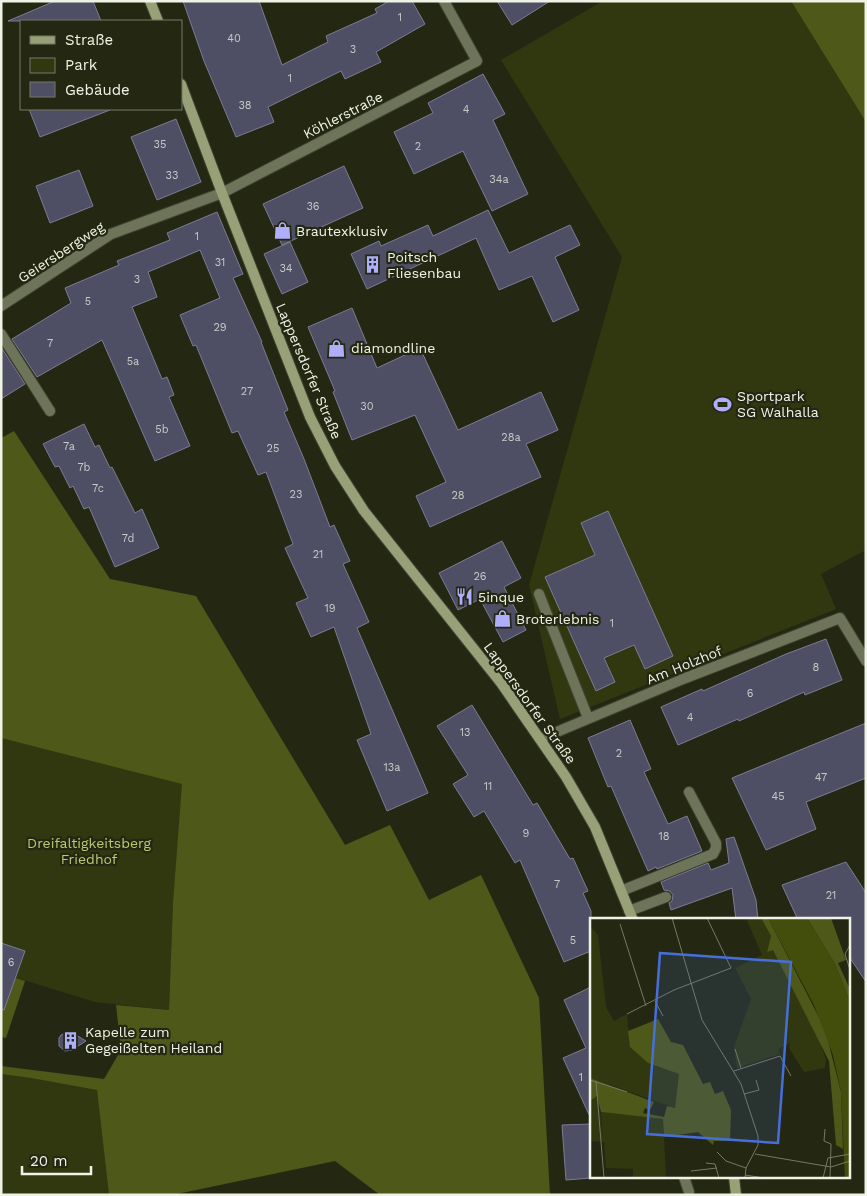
<svg xmlns="http://www.w3.org/2000/svg" width="867" height="1196" viewBox="0 0 867 1196" font-family="'Work Sans',sans-serif">
	<rect width="100%" height="100%" fill="#242812"/>
	<path fill="#313810" d="M 603,1 L 791,1 L 866,122 L 866,550 L 821,574 L 836,609 L 560,719 L 529,585 L 622,257 L 501,60 Z
		M 1,738 L 183,783 L 173,902 L 169,1010 L 95,1002 L 1,973 Z
		M 1,1074 L 31,1078 L 97,1089 L 109,1195 L 1,1195 Z"/>
	<path fill="#4d5819" d="M 791,1 L 866,1 L 866,122 Z
		M 14,431 L 110,579 L 196,596 L 345,845 L 390,825 L 429,900 L 481,875 L 539,998 L 550,1195 L 380,1195 L 335,1161 L 172,1195 L 109,1195 L 97,1090 L 31,1078 L 1,1074 L 1,1066 L 104,1079 L 121,1050 L 116,1005 L 169,1010 L 173,902 L 182,784 L 1,738 L 1,438 Z
		M 1,973 L 25,981 L 6,1038 L 1,1037 Z"/>
	<path fill="#4e4f65" stroke="#7b7c94" d="M 55,1 L 93,1 L 101,21 L 8,21 Z
		M 183,1 L 259,1 L 282,65 L 328,42 L 326,36 L 377,13 L 375,9 L 389,1 L 412,1 L 425,24 L 376,52 L 381,62 L 345,79 L 341,71 L 268,107 L 274,122 L 236,137 L 204,61 Z
		M 497,1 L 550,1 L 512,25 Z
		M 483,74 L 505,114 L 493,120 L 528,194 L 492,211 L 463,151 L 414,174 L 394,132 L 433,113 L 428,103 Z
		M 29,109 L 110,109 L 110,110 L 40,137 Z
		M 176,119 L 201,182 L 157,200 L 131,137 Z
		M 344,166 L 363,208 L 282,245 L 263,204 Z
		M 79,170 L 93,206 L 50,223 L 36,186 Z
		M 488,210 L 509,253 L 570,225 L 580,245 L 555,257 L 579,310 L 553,322 L 532,276 L 499,290 L 476,238 L 367,289 L 351,254 L 379,241 L 381,246 L 428,225 L 433,236 Z
		M 217,212 L 243,274 L 233,278 L 262,342 L 261,342 L 288,410 L 284,412 L 304,459 L 330,527 L 334,525 L 350,561 L 343,564 L 369,622 L 357,628 L 428,793 L 387,811 L 357,740 L 371,734 L 334,627 L 311,637 L 296,603 L 308,598 L 285,548 L 293,544 L 266,472 L 258,475 L 238,431 L 232,433 L 196,345 L 193,346 L 180,315 L 220,298 L 200,250 L 148,272 L 157,297 L 132,307 L 162,379 L 167,377 L 174,395 L 169,397 L 190,446 L 155,461 L 102,340 L 37,377 L 12,339 L 71,303 L 65,288 L 119,265 L 117,261 L 170,240 L 167,233 Z
		M 290,242 L 308,282 L 282,294 L 264,254 Z
		M 352,308 L 377,368 L 420,348 L 458,430 L 541,392 L 558,430 L 526,444 L 541,477 L 430,527 L 416,496 L 446,482 L 415,415 L 352,440 L 333,392 L 335,391 L 308,327 Z
		M 1,347 L 25,384 L 1,399 Z
		M 84,424 L 95,447 L 99,445 L 110,468 L 112,467 L 135,513 L 142,509 L 159,548 L 115,567 L 89,507 L 84,509 L 73,486 L 70,488 L 59,466 L 55,467 L 43,444 Z
		M 608,511 L 673,656 L 645,669 L 634,645 L 604,658 L 615,682 L 596,691 L 545,577 L 595,555 L 581,523 Z
		M 502,541 L 521,578 L 504,587 L 526,630 L 503,642 L 480,599 L 458,610 L 439,573 Z
		M 826,639 L 842,680 L 805,695 L 804,692 L 739,721 L 738,719 L 678,745 L 661,707 L 702,689 L 703,691 L 786,654 Z
		M 472,705 L 533,805 L 537,803 L 570,859 L 573,858 L 588,891 L 583,893 L 591,911 L 591,951 L 564,962 L 520,860 L 515,863 L 484,811 L 474,817 L 453,784 L 468,775 L 437,726 Z
		M 630,720 L 651,769 L 644,772 L 668,824 L 687,816 L 702,851 L 657,869 L 656,867 L 648,871 L 611,786 L 608,787 L 588,738 Z
		M 866,723 L 866,778 L 806,802 L 816,829 L 766,850 L 732,778 Z
		M 734,837 L 756,900 L 758,920 L 736,920 L 732,888 L 671,910 L 669,903 L 672,901 L 673,895 L 670,891 L 664,890 L 661,882 L 708,863 L 711,870 L 729,863 L 726,839 Z
		M 846,862 L 866,893 L 866,982 L 848,955 L 848,920 L 798,920 L 782,885 Z
		M 1,943 L 25,951 L 4,1010 L 1,1009 Z
		M 591,987 L 591,1119 L 563,1058 L 586,1048 L 564,1000 Z
		M 68,1032 L 71,1032 L 86,1041 L 72,1050 L 65,1051 L 59,1046 L 59,1038 L 61,1035 Z
		M 591,1124 L 591,1178 L 566,1180 L 562,1125 Z"/>
	<g fill="none" stroke-linecap="round" stroke-linejoin="round">
		<defs>
			<path id="lane" d="M 1,334 L 50,411
				M 539,594 L 588,718
				M 621,891 L 713,854 L 716,848 L 716,843 L 689,792
				M 629,911 L 666,897
				M 684,1177 L 689,1192"/>
			<path id="street" d="M 1,306 L 111,234 L 222,193 L 477,61 L 444,1
				M 540,739 L 683,679 L 840,618 L 866,661"/>
			<path id="secondary" d="M 150,1 L 158,21
				M 181,84 L 222,193 L 310,417 L 335,466 L 364,511 L 501,683 L 566,777 L 595,827 L 633,920
				M 734,1177 L 736,1195"/>
		</defs>
		<use href="#lane" stroke="#404430" stroke-width="12"/>
		<use href="#street" stroke="#404430" stroke-width="12"/>
		<use href="#secondary" stroke="#404430" stroke-width="12"/>
		<use href="#lane" stroke="#6e745a" stroke-width="10"/>
		<use href="#street" stroke="#6e745a" stroke-width="10"/>
		<use href="#secondary" stroke="#97a077" stroke-width="10"/>
	</g>
	<defs>
		<symbol id="shop-bare" viewBox="-9 -9 18 18"><path d="M-5-2.5h2.3a2.7 3.5 0 0 1 5.4 0H5L5.5 6h-11ZM-1.5-2.5h3a1.5 2.3 0 0 0-3 0Z" fill="#aeaefb" stroke="#242812" stroke-width="2.5" paint-order="stroke"/></symbol>
		<symbol id="building-bare" viewBox="-9 -9 18 18"><path d="M-4-6H4V6H1V3H-1V6H-4ZM-2.5-4.3h1.7v1.8h-1.7ZM.8-4.3h1.7v1.8H.8ZM-2.5-1h1.7V.8h-1.7ZM.8-1h1.7V.8H.8Z" fill="#aeaefb" stroke="#242812" stroke-width="2.5" paint-order="stroke"/></symbol>
		<symbol id="stadium-bare" viewBox="-9 -9 18 18"><path d="M0-5a6.5 5 0 1 0 0 10a6.5 5 0 1 0 0-10ZM-3.5-1.8h7v3.6h-7Z" fill="#aeaefb" stroke="#242812" stroke-width="2.5" paint-order="stroke"/></symbol>
		<symbol id="restaurant-bare" viewBox="-9 -9 18 18"><path d="M-5-6h1v4h1v-4h1v4h1v-4h1v5L-1.5 .5V6h-2V.5L-5-1ZM5-6V6H3V1.5H1.5Q1.5-4 5-6Z" fill="#aeaefb" stroke="#242812" stroke-width="2.5" paint-order="stroke"/></symbol>
	</defs>
	<g fill-rule="evenodd">
		<use href="#shop-bare" x="270" y="218" width="25" height="25"/>
		<use href="#building-bare" x="360" y="252" width="25" height="25"/>
		<use href="#shop-bare" x="324" y="336" width="25" height="25"/>
		<use href="#stadium-bare" x="710" y="392" width="25" height="25"/>
		<use href="#restaurant-bare" x="452" y="584" width="25" height="25"/>
		<use href="#shop-bare" x="490" y="606" width="25" height="25"/>
		<use href="#building-bare" x="58" y="1028" width="25" height="25"/>
	</g>
	<g text-anchor="middle" stroke-width="4.5" stroke-linejoin="round" paint-order="stroke">
		<g font-size="11" fill="#c7cac5">
			<text x="400" y="21">1</text>
			<text x="234" y="42">40</text>
			<text x="353" y="53">3</text>
			<text x="290" y="82">1</text>
			<text x="245" y="109">38</text>
			<text x="466" y="113">4</text>
			<text x="160" y="148">35</text>
			<text x="418" y="150">2</text>
			<text x="172" y="179">33</text>
			<text x="499" y="183">34a</text>
			<text x="313" y="210">36</text>
			<text x="197" y="240">1</text>
			<text x="220" y="266">31</text>
			<text x="286" y="272">34</text>
			<text x="137" y="283">3</text>
			<text x="88" y="305">5</text>
			<text x="220" y="331">29</text>
			<text x="50" y="347">7</text>
			<text x="133" y="365">5a</text>
			<text x="247" y="395">27</text>
			<text x="367" y="410">30</text>
			<text x="162" y="433">5b</text>
			<text x="511" y="441">28a</text>
			<text x="69" y="450">7a</text>
			<text x="273" y="452">25</text>
			<text x="84" y="471">7b</text>
			<text x="98" y="492">7c</text>
			<text x="296" y="498">23</text>
			<text x="458" y="499">28</text>
			<text x="128" y="542">7d</text>
			<text x="318" y="558">21</text>
			<text x="480" y="580">26</text>
			<text x="330" y="612">19</text>
			<text x="612" y="627">1</text>
			<text x="816" y="671">8</text>
			<text x="750" y="697">6</text>
			<text x="690" y="721">4</text>
			<text x="465" y="736">13</text>
			<text x="619" y="757">2</text>
			<text x="392" y="771">13a</text>
			<text x="821" y="781">47</text>
			<text x="488" y="790">11</text>
			<text x="778" y="800">45</text>
			<text x="526" y="837">9</text>
			<text x="664" y="840">18</text>
			<text x="557" y="888">7</text>
			<text x="831" y="899">21</text>
			<text x="573" y="944">5</text>
			<text x="11" y="966">6</text>
			<text x="581" y="1081">1</text>
		</g>
		<g font-size="14" fill="#eff3e5" stroke="#242812">
			<text transform="translate(343 115) rotate(-27)" y="5">Köhlerstraße</text>
			<text transform="translate(61 252) rotate(-33)" y="5">Geiersbergweg</text>
			<text transform="translate(309 371) rotate(67)" y="5">Lappersdorfer Straße</text>
			<text transform="translate(684 665) rotate(-22)" y="5">Am Holzhof</text>
			<text transform="translate(530 703) rotate(54)" y="5">Lappersdorfer Straße</text>
		</g>
		<g font-size="14" fill="#eff3e5" stroke="#242812" text-anchor="start">
			<text x="296" y="236">Brautexklusiv</text>
			<text x="387" y="262">Poitsch<tspan x="387" dy="16">Fliesenbau</tspan></text>
			<text x="351" y="353">diamondline</text>
			<text x="737" y="401">Sportpark<tspan x="737" dy="16">SG Walhalla</tspan></text>
			<text x="478" y="602">5inque</text>
			<text x="516" y="624">Broterlebnis</text>
			<text x="85" y="1037">Kapelle zum<tspan x="85" dy="16">Gegeißelten Heiland</tspan></text>
		</g>
		<g font-size="14" fill="#b9ca71" stroke="#242812">
			<text x="89" y="848">Dreifaltigkeitsberg<tspan x="89" dy="16">Friedhof</tspan></text>
		</g>
	</g>
	<g transform="translate(590 918)">
		<rect width="260" height="260" fill="#242812"/>
		<path d="M 156,0 L 171,0 L 181,18 L 177,34 L 183,31 L 227,114 L 236,142 L 235,150 L 214,154 L 199,130 L 200,125 L 188,131 L 190,136 L 147,150 L 144,129 L 161,81 L 145,50 L 172,37 ZM 0,8 L 8,17 L 16,89 L 24,103 L 37,96 L 39,119 L 58,145 L 89,156 L 85,190 L 0,160 ZM 8,177 L 13,220 L 11,194 L 73,201 L 76,260 L 43,260 L 43,251 L 16,250 L 14,224 L 0,223 L 0,183 Z" fill="#313810"/>
		<path d="M 171,0 L 178,0 L 235,111 L 251,174 L 253,231 L 246,227 L 239,143 L 183,32 L 177,34 L 181,18 ZM 217,0 L 241,0 L 256,42 L 248,45 L 260,71 L 260,84 L 245,46 ZM 68,101 L 81,124 L 93,127 L 113,166 L 120,164 L 125,176 L 133,173 L 141,192 L 140,223 L 124,223 L 123,227 L 108,214 L 74,219 L 73,201 L 11,194 L 7,178 L 0,183 L 0,160 L 64,184 L 60,192 L 55,190 L 53,195 L 74,199 L 77,188 L 85,190 L 89,156 L 58,145 L 40,129 L 38,113 Z" fill="#4d5819"/>
		<path d="M 178,0 L 217,0 L 245,46 L 260,84 L 260,260 L 255,260 L 251,174 L 243,137 L 224,87 Z" fill="#444e0c"/>
		<path fill="none" stroke="#757966" stroke-width="1" d="M 82,0 L 112,102 L 151,166 L 168,218 L 168,227 L 156,250 L 155,260M 30,6 L 56,88M 260,27 L 255,36 L 260,52M 65,83 L 73,98M 37,96 L 84,72 L 141,50 L 117,0M 145,131 L 151,150M 144,153 L 190,138 L 201,158M 0,162 L 37,174M 6,163 L 14,260M 154,176 L 169,172 L 166,162M 235,211 L 234,223 L 241,226 L 240,260M 127,234 L 136,243 L 156,250M 165,236 L 241,249M 116,245 L 125,246 L 129,260M 241,249 L 260,243M 101,253 L 127,250M 155,257 L 174,260M 233,260 L 238,240 L 260,236"/>
		<path fill="#476fdb" fill-opacity="0.15" stroke="#476fdb" stroke-width="2.5" d="M 70,35 L 201,44 L 188,225 L 57,216 Z"/>
		<rect width="260" height="260" fill="none" stroke="#eff3e5" stroke-width="2.5"/>
	</g>
	<rect width="867" height="1196" fill="none" stroke="#eff3e5" stroke-width="5"/>
	<rect x="20" y="20" width="162" height="90" fill="#242812" stroke="#757966"/>
	<rect x="30" y="36" width="25" height="8" fill="#97a077" stroke="#757966"/>
	<text x="65" y="45" font-size="15" fill="#eff3e5">Straße</text>
	<rect x="30" y="58" width="25" height="15" fill="#313810" stroke="#757966"/>
	<text x="65" y="70" font-size="15" fill="#eff3e5">Park</text>
	<rect x="30" y="82" width="25" height="15" fill="#4e4f65" stroke="#757966"/>
	<text x="65" y="95" font-size="15" fill="#eff3e5">Gebäude</text>
	<path d="M22 1166v8h69v-8" fill="none" stroke="#eff3e5" stroke-width="2.5"/>
	<text x="30" y="1166" font-size="15" fill="#eff3e5" stroke="#242812" stroke-width="4" paint-order="stroke">20 m</text>
</svg>
